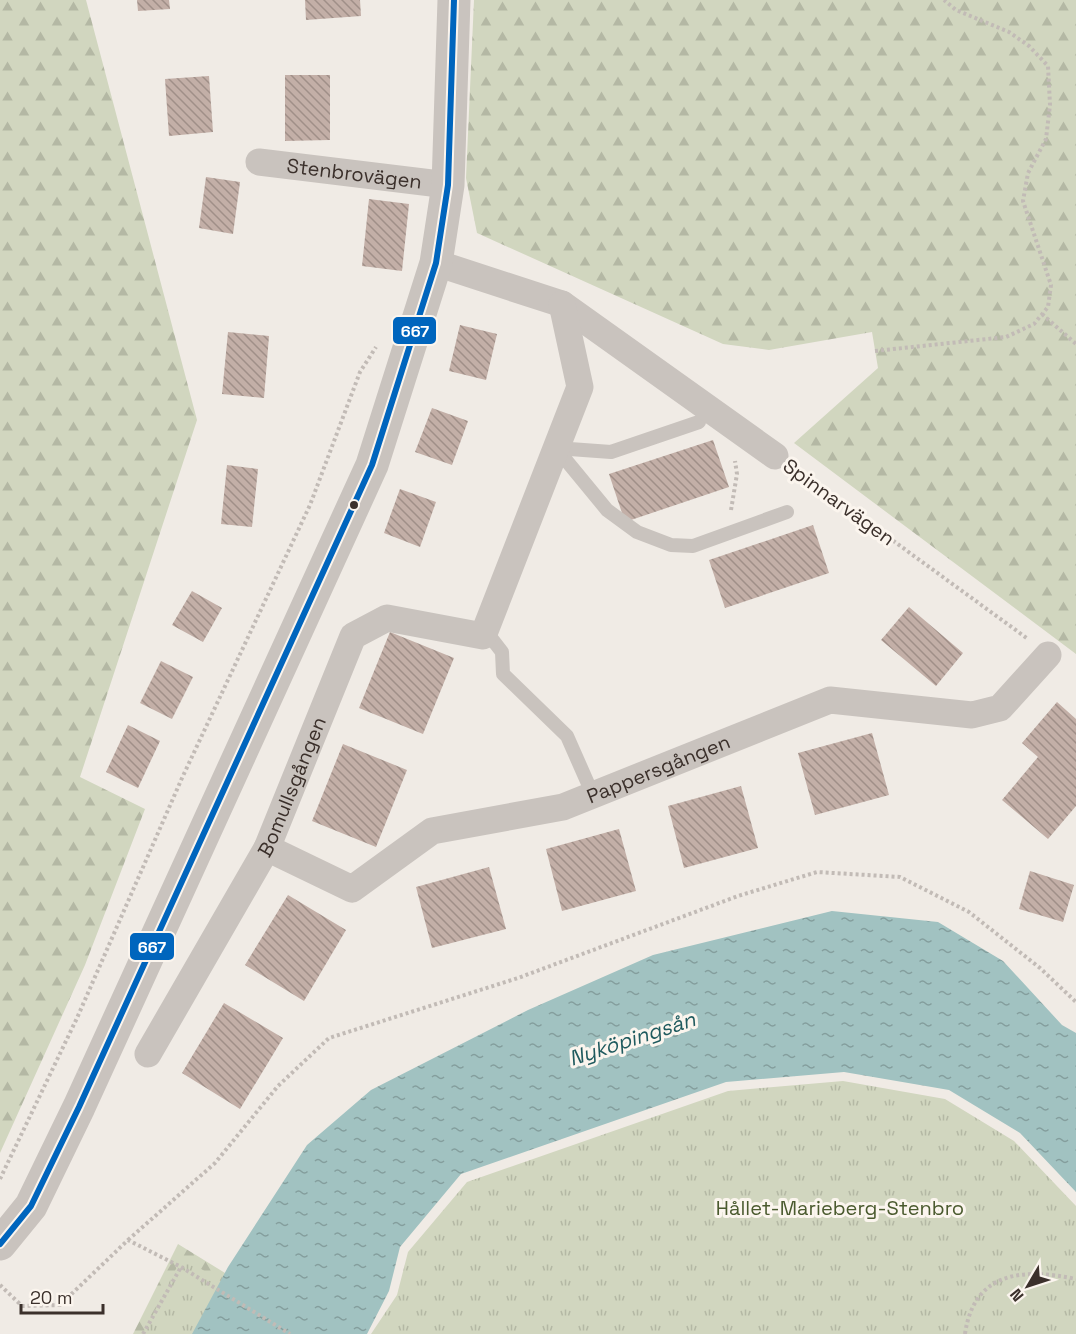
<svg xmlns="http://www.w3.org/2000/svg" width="1076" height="1334" viewBox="0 0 1076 1334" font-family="'Space Grotesk',sans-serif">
	<defs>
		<pattern id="forest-firs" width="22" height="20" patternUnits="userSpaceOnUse" patternTransform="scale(1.5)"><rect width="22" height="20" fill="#d1d6bf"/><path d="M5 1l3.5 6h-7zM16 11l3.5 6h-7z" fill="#b4b8a4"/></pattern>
		<pattern id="park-tufts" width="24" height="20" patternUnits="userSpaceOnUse" patternTransform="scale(1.5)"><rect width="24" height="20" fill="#d1d6bf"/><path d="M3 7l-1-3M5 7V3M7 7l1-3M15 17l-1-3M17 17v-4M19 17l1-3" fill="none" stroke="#b4b8a4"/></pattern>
		<pattern id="water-ripples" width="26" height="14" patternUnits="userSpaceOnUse" patternTransform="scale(1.5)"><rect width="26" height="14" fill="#a1c2c1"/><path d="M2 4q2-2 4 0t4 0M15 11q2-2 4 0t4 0" fill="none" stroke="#849e9d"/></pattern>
		<pattern id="building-back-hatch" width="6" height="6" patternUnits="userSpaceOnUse" patternTransform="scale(1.5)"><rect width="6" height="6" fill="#c3afa7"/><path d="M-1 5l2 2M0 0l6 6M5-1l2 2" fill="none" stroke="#a08f88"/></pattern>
	</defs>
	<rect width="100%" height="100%" fill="#f0ebe5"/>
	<path fill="url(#forest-firs)" d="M 0,0 L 86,0 L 197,420 L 80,777 L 145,809 L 85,965 L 0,1153 Z
		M 474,0 L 1076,0 L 1076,654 L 794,443 L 878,368 L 872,332 L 769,350 L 723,344 L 477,233 L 466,178 Z
		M 178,1244 L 324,1334 L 133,1334 Z"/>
	<path fill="url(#park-tufts)" d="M 843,1081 L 945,1099 L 1014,1141 L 1076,1206 L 1076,1334 L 371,1334 L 397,1295 L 408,1252 L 467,1182 L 728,1091 Z
		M 182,1257 L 306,1334 L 143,1334 Z"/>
	<path fill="url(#water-ripples)" d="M 832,911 L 938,922 L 1003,961 L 1062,1025 L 1076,1033 L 1076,1192 L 1020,1133 L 949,1090 L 844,1072 L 726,1082 L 461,1174 L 400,1247 L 389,1291 L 367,1334 L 192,1334 L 228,1267 L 307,1145 L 371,1090 L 528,1010 L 653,955 Z"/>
	<path fill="url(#building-back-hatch)" d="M 137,0 L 169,0 L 170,9 L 138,11 Z
		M 305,0 L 360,0 L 361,16 L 306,20 Z
		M 285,75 L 330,75 L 330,140 L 285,141 Z
		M 209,76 L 213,132 L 169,136 L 165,79 Z
		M 206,177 L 240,182 L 233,234 L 199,228 Z
		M 369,199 L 409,204 L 402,271 L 362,266 Z
		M 460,325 L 497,334 L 486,380 L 449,371 Z
		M 228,332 L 269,336 L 264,398 L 222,394 Z
		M 432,408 L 468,421 L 452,465 L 415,452 Z
		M 713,440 L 729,487 L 625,522 L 609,474 Z
		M 227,465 L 258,469 L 252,527 L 221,524 Z
		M 400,489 L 436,502 L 420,547 L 384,533 Z
		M 813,525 L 829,573 L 725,608 L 709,560 Z
		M 192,591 L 222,608 L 203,642 L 172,625 Z
		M 909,607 L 963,653 L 936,686 L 881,640 Z
		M 390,632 L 454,658 L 423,734 L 359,708 Z
		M 161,661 L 193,677 L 172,719 L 140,703 Z
		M 1057,702 L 1076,719 L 1076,806 L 1048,839 L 1002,800 L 1038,757 L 1022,743 Z
		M 128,725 L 160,741 L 138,788 L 106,772 Z
		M 872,733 L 889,795 L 815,815 L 798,753 Z
		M 343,744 L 407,770 L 376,847 L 312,821 Z
		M 741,786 L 758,848 L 684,868 L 668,806 Z
		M 619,829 L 636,891 L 562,911 L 546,849 Z
		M 489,867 L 506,929 L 432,948 L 416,887 Z
		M 1030,871 L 1074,885 L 1063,922 L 1019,909 Z
		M 288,895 L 346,930 L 304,1001 L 245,965 Z
		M 224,1003 L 283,1038 L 240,1109 L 182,1073 Z"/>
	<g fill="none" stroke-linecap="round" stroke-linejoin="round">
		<path stroke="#c2bbb6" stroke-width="4" stroke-dasharray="3 3" stroke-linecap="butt" d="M 1042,314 L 1076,344
			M 875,351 L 1006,337 L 1034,324 L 1048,307 L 1051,285 L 1023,201 L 1028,173 L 1046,139 L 1050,105 L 1048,66 L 1029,46 L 1009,32 L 956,10 L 944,0
			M 796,470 L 1028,639
			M 731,510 L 737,474 L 735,461
			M 0,1179 L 77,1018 L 182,778 L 310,505 L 360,372 L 376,347
			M 128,1240 L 215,1163 L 278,1086 L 329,1038 L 518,978 L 738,896 L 817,872 L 900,877 L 969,912 L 1040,968 L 1076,1002
			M 0,1285 L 22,1306 L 60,1305 L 128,1240 L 181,1267 L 290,1334
			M 143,1334 L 181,1267
			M 965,1334 C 974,1271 1023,1268 1076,1279"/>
		<path stroke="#c9c3be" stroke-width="14" d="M 556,448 L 607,510 L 637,532 L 671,545 L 693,546 L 787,512
			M 556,448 L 611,452 L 699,422
			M 485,630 L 502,652 L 503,674 L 567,736 L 593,795"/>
		<g stroke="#c9c3be" stroke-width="27">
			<path id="s1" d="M 259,162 L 448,185"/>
			<path d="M 436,263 L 562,304 L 775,456"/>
			<path id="s2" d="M 267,848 L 352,889 L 432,831 L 563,807 L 830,700 L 972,715 L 1000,708 L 1048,655"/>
			<path id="s3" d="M 148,1054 L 267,848 L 353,636 L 387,618 L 483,636 L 580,387 L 562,304"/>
		</g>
		<path stroke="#c9c3be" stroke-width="33" d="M 0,1244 L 31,1206 L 79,1107 L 372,465 L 436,263 L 448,185 L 454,0"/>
		<defs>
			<path id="bus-1" d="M 0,1244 L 31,1206 L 79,1107 L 372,465 L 436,263 L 448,185 L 454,0"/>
		</defs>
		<use href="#bus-1" stroke="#fbf5ee" stroke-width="10"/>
		<use href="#bus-1" stroke="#0065bd" stroke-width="6"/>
	</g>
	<circle fill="#3b302b" stroke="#fbf5ee" stroke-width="2" cx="354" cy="505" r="5"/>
	<g text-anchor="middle" stroke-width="6" stroke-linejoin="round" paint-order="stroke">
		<g font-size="20" fill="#3b302b" stroke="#fbf5ee">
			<text dy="7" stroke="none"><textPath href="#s1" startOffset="96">Stenbrovägen</textPath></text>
			<text transform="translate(839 502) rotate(36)" y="7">Spinnarvägen</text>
			<text dy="7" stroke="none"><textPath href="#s2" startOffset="429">Pappersgången</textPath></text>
			<text dy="7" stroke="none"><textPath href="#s3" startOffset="304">Bomullsgången</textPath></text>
		</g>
		<g font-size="20" fill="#4a5a2e" stroke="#fbf5ee">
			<text x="840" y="1215">Hållet-Marieberg-Stenbro</text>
		</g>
		<g font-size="21" font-style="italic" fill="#1f5a5e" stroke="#fbf5ee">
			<text transform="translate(632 1039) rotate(-18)" y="7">Nyköpingsån</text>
		</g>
	</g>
	<g stroke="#fbf5ee" stroke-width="2">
		<rect x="392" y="316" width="45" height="29" rx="6" fill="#0065bd"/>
		<rect x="129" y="932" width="46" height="29" rx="6" fill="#0065bd"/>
	</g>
	<g font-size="16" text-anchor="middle" font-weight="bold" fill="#fff">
		<text x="415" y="337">667</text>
		<text x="152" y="953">667</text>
	</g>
	<g transform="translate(1028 1286) rotate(231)" stroke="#fbf5ee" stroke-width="4.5" paint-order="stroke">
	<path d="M0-4.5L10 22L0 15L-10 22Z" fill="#3b302b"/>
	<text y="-9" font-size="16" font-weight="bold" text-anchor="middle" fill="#3b302b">N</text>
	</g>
	<path d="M21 1304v9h82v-9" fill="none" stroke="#3b302b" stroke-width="3"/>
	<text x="30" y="1304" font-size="18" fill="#3b302b" stroke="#fbf5ee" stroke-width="4.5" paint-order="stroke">20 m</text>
</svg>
